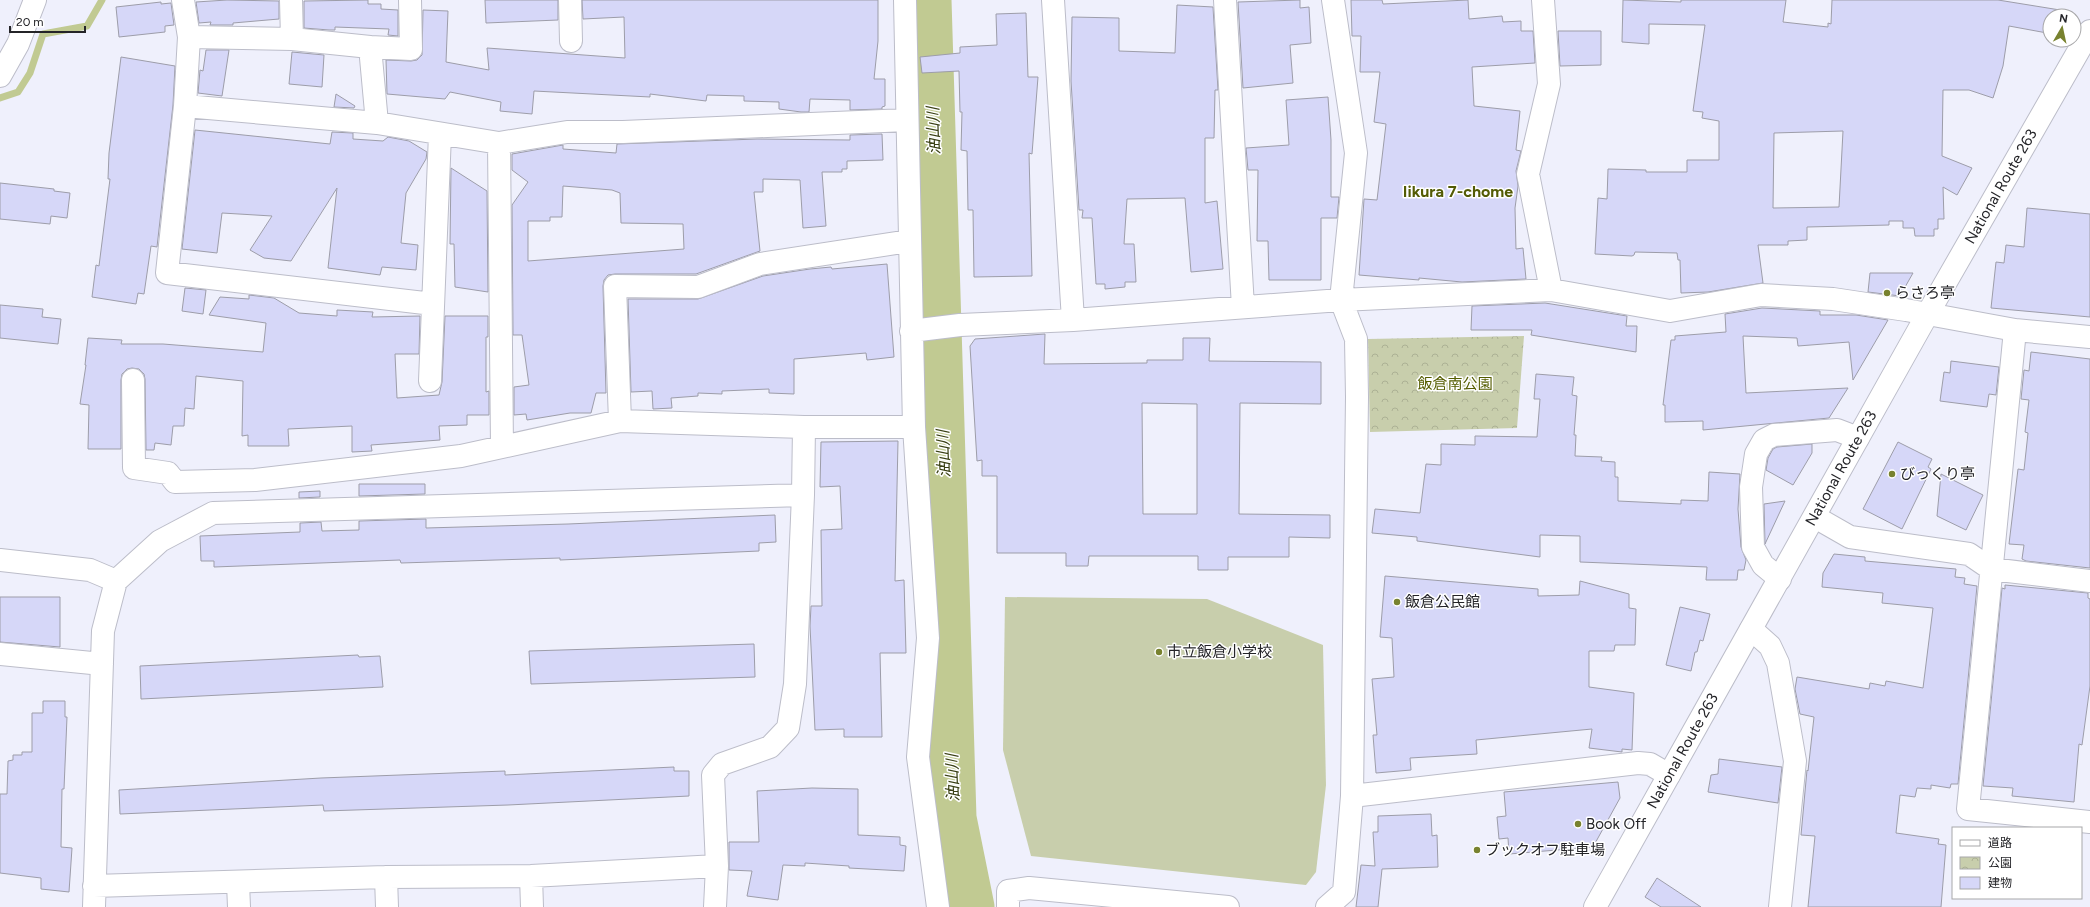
<svg xmlns="http://www.w3.org/2000/svg" width="2090" height="907" viewBox="0 0 2090 907" font-family="Figtree,'Noto Sans JP',sans-serif">
	<defs>
		<pattern id="park-crowns" width="20" height="18" patternUnits="userSpaceOnUse"><rect width="20" height="18" fill="#c8ceac"/><path d="M2 6a3 3 0 1 1 6 0M12 15a3 3 0 1 1 6 0" fill="none" stroke="#acb194"/></pattern>
	</defs>
	<rect width="100%" height="100%" fill="#eff0fc"/>
	<path fill="#c8ceac" d="M 1005,597 L 1207,599 L 1323,645 L 1326,785 L 1316,872 L 1306,885 L 1031,856 L 1003,750 Z"/>
	<path fill="url(#park-crowns)" d="M 1524,336 L 1517,428 L 1370,432 L 1368,339 Z"/>
	<g fill="none" stroke-linecap="round" stroke-linejoin="round">
		<path stroke="#c1ca92" stroke-width="7" d="M 0,98 L 18,92 L 30,73 L 43,34 L 87,26 L 102,0"/>
		<path stroke="#c1ca92" stroke-width="45" d="M 929,0 L 954,818 L 972,907"/>
	</g>
	<path fill="#d6d7f8" stroke="#9d9da9" fill-rule="evenodd" d="M 227,0 L 279,1 L 279,19 L 233,23 L 233,25 L 210,25 L 211,22 L 199,23 L 196,2 Z
		M 368,0 L 368,4 L 381,4 L 381,9 L 398,10 L 398,36 L 388,35 L 389,29 L 335,27 L 335,30 L 329,30 L 304,28 L 304,1 Z
		M 485,0 L 558,0 L 558,20 L 486,23 Z
		M 582,0 L 878,0 L 878,41 L 874,79 L 885,79 L 885,106 L 882,107 L 882,109 L 850,110 L 850,100 L 810,99 L 809,112 L 801,112 L 779,109 L 779,102 L 744,101 L 744,96 L 707,95 L 706,101 L 650,94 L 650,97 L 534,91 L 532,114 L 500,111 L 501,102 L 450,92 L 445,99 L 387,94 L 386,60 L 411,61 L 417,60 L 422,55 L 423,10 L 448,11 L 446,62 L 489,70 L 487,48 L 625,58 L 624,17 L 583,19 Z
		M 1300,0 L 1300,8 L 1309,7 L 1311,43 L 1290,45 L 1293,83 L 1243,88 L 1238,2 Z
		M 1351,0 L 1382,0 L 1383,4 L 1468,0 L 1469,19 L 1502,16 L 1503,22 L 1521,21 L 1521,31 L 1533,31 L 1535,63 L 1472,67 L 1474,106 L 1520,111 L 1516,150 L 1521,151 L 1516,171 L 1518,186 L 1515,208 L 1516,249 L 1523,248 L 1526,279 L 1462,282 L 1419,278 L 1419,280 L 1359,275 L 1364,199 L 1377,200 L 1386,124 L 1374,122 L 1380,72 L 1360,72 L 1361,36 L 1352,36 Z
		M 1623,0 L 1681,2 L 1681,0 L 1786,0 L 1783,22 L 1828,27 L 1828,23 L 1831,24 L 1832,0 L 1998,0 L 2060,10 L 2057,16 L 2050,16 L 2050,28 L 2047,33 L 2009,26 L 2003,66 L 1993,98 L 1969,90 L 1943,90 L 1942,156 L 1972,168 L 1957,195 L 1943,187 L 1944,219 L 1938,219 L 1938,229 L 1934,229 L 1934,236 L 1915,236 L 1914,228 L 1903,228 L 1903,221 L 1889,221 L 1889,225 L 1807,227 L 1807,240 L 1788,241 L 1788,245 L 1758,245 L 1763,283 L 1708,292 L 1681,293 L 1680,260 L 1678,260 L 1677,253 L 1635,252 L 1634,255 L 1632,256 L 1595,254 L 1598,198 L 1607,199 L 1608,169 L 1646,170 L 1646,172 L 1687,172 L 1687,160 L 1719,160 L 1719,121 L 1702,118 L 1703,112 L 1693,111 L 1705,25 L 1649,24 L 1649,44 L 1622,42 ZM 1843,131 L 1839,207 L 1773,208 L 1774,133 Z
		M 161,2 L 161,4 L 171,3 L 174,25 L 165,26 L 165,32 L 119,37 L 116,7 Z
		M 1177,5 L 1213,7 L 1218,90 L 1215,90 L 1214,138 L 1205,138 L 1205,203 L 1217,201 L 1223,269 L 1191,272 L 1185,198 L 1127,199 L 1124,244 L 1134,244 L 1136,282 L 1125,282 L 1125,287 L 1105,289 L 1105,284 L 1096,284 L 1092,218 L 1082,218 L 1083,210 L 1079,210 L 1071,81 L 1072,17 L 1119,18 L 1119,51 L 1175,53 Z
		M 1026,13 L 1028,77 L 1038,77 L 1032,154 L 1029,153 L 1032,276 L 974,277 L 973,210 L 968,210 L 967,151 L 961,150 L 962,112 L 960,112 L 959,71 L 922,73 L 920,57 L 960,53 L 960,47 L 997,45 L 996,14 Z
		M 1558,31 L 1601,31 L 1601,65 L 1560,66 Z
		M 206,50 L 229,50 L 222,96 L 198,93 L 200,70 L 203,71 Z
		M 292,52 L 324,55 L 322,87 L 289,84 Z
		M 121,57 L 175,66 L 173,105 L 157,247 L 151,246 L 144,294 L 138,293 L 136,304 L 92,297 L 96,265 L 99,266 L 110,179 L 108,179 L 109,153 Z
		M 336,94 L 355,106 L 354,108 L 334,107 Z
		M 1328,97 L 1331,140 L 1331,197 L 1339,197 L 1337,218 L 1321,218 L 1321,280 L 1269,280 L 1268,241 L 1257,241 L 1258,170 L 1248,170 L 1246,148 L 1289,145 L 1286,100 Z
		M 195,130 L 330,144 L 332,132 L 353,133 L 353,139 L 383,141 L 388,137 L 409,141 L 427,152 L 426,159 L 406,193 L 401,243 L 418,245 L 416,270 L 382,267 L 380,275 L 328,268 L 337,188 L 291,261 L 264,258 L 250,250 L 272,216 L 222,213 L 217,253 L 182,249 Z
		M 882,134 L 883,160 L 847,161 L 847,169 L 842,169 L 842,172 L 822,172 L 826,226 L 803,228 L 800,180 L 763,179 L 763,192 L 754,192 L 760,251 L 696,274 L 615,274 L 608,275 L 604,280 L 603,286 L 606,393 L 596,393 L 591,413 L 570,413 L 527,420 L 526,414 L 514,415 L 514,387 L 529,385 L 522,335 L 513,335 L 512,205 L 528,182 L 512,170 L 512,154 L 563,145 L 563,149 L 616,153 L 617,144 L 757,139 L 850,140 L 850,135 ZM 563,186 L 612,190 L 620,193 L 621,223 L 683,224 L 684,249 L 528,261 L 528,221 L 550,221 L 550,217 L 562,217 Z
		M 451,168 L 487,191 L 488,292 L 455,287 L 454,244 L 450,244 Z
		M 0,183 L 54,189 L 54,191 L 70,193 L 67,218 L 51,216 L 50,224 L 0,219 Z
		M 2027,208 L 2090,214 L 2090,317 L 1991,308 L 1996,262 L 2004,263 L 2006,245 L 2024,247 Z
		M 887,264 L 894,357 L 867,360 L 866,353 L 794,359 L 794,394 L 769,393 L 769,389 L 722,391 L 722,394 L 698,393 L 698,396 L 671,398 L 672,408 L 653,409 L 652,391 L 631,392 L 628,299 L 698,299 L 763,276 L 810,269 L 831,267 L 832,269 Z
		M 1870,273 L 1913,273 L 1900,296 L 1868,292 Z
		M 185,288 L 206,290 L 203,314 L 182,311 Z
		M 249,295 L 274,298 L 299,313 L 337,316 L 337,310 L 373,312 L 372,317 L 420,316 L 419,354 L 395,354 L 397,398 L 439,395 L 442,382 L 445,316 L 488,316 L 488,337 L 486,337 L 486,392 L 489,391 L 489,415 L 467,415 L 467,425 L 439,426 L 440,440 L 371,445 L 372,451 L 352,452 L 352,426 L 288,429 L 289,446 L 248,446 L 248,435 L 242,436 L 243,381 L 196,376 L 194,409 L 185,408 L 184,426 L 173,426 L 171,445 L 155,443 L 154,450 L 146,450 L 145,379 L 144,374 L 139,369 L 132,368 L 127,369 L 122,374 L 121,380 L 121,449 L 88,449 L 89,405 L 80,404 L 86,365 L 85,365 L 88,338 L 122,340 L 121,344 L 163,344 L 263,352 L 266,323 L 209,315 L 220,297 L 249,299 Z
		M 1545,303 L 1627,316 L 1626,326 L 1637,326 L 1636,352 L 1531,335 L 1532,330 L 1471,330 L 1472,306 Z
		M 0,305 L 43,309 L 42,317 L 61,319 L 58,344 L 0,338 Z
		M 1762,308 L 1820,311 L 1820,315 L 1856,315 L 1888,320 L 1853,380 L 1849,342 L 1798,346 L 1797,338 L 1743,336 L 1746,393 L 1848,388 L 1829,418 L 1703,430 L 1703,421 L 1665,422 L 1665,405 L 1663,405 L 1671,340 L 1675,340 L 1675,336 L 1726,332 L 1725,314 Z
		M 1045,334 L 1044,364 L 1147,363 L 1147,360 L 1183,360 L 1183,338 L 1210,338 L 1209,361 L 1321,362 L 1321,404 L 1240,403 L 1239,514 L 1330,515 L 1330,538 L 1289,537 L 1289,557 L 1228,557 L 1228,570 L 1198,570 L 1198,556 L 1089,556 L 1088,566 L 1066,566 L 1066,553 L 997,553 L 997,476 L 982,476 L 982,460 L 977,461 L 970,346 L 975,339 ZM 1142,403 L 1197,404 L 1197,514 L 1143,514 Z
		M 2031,352 L 2090,359 L 2090,568 L 2026,561 L 2022,559 L 2024,545 L 2009,544 L 2018,469 L 2024,470 L 2028,433 L 2025,432 L 2029,400 L 2021,399 L 2024,370 L 2029,371 Z
		M 1951,361 L 1999,367 L 1996,395 L 1989,394 L 1987,407 L 1940,401 L 1944,372 L 1950,373 Z
		M 1536,374 L 1574,377 L 1572,395 L 1577,396 L 1574,435 L 1576,435 L 1575,456 L 1602,457 L 1601,461 L 1615,462 L 1615,477 L 1618,477 L 1618,501 L 1681,504 L 1681,500 L 1708,501 L 1709,472 L 1740,474 L 1738,509 L 1741,547 L 1746,560 L 1744,570 L 1738,570 L 1737,580 L 1706,580 L 1707,567 L 1580,562 L 1580,536 L 1540,535 L 1540,557 L 1417,541 L 1417,537 L 1372,533 L 1375,509 L 1420,513 L 1426,464 L 1441,465 L 1441,444 L 1475,445 L 1475,436 L 1537,437 L 1540,399 L 1534,399 Z
		M 898,441 L 895,581 L 904,580 L 906,653 L 880,653 L 882,737 L 844,737 L 844,729 L 815,730 L 810,626 L 811,606 L 822,606 L 821,530 L 842,529 L 840,486 L 820,487 L 821,442 Z
		M 1898,442 L 1932,459 L 1928,467 L 1931,469 L 1902,529 L 1863,509 Z
		M 1812,444 L 1812,453 L 1793,485 L 1766,470 L 1768,458 L 1773,449 L 1777,447 Z
		M 1941,474 L 1983,495 L 1966,530 L 1937,516 Z
		M 359,484 L 425,484 L 425,494 L 359,496 Z
		M 320,491 L 320,497 L 299,498 L 299,492 Z
		M 1785,501 L 1765,544 L 1764,504 Z
		M 775,515 L 776,542 L 759,543 L 759,551 L 560,560 L 560,558 L 401,563 L 400,560 L 214,567 L 214,561 L 201,561 L 200,536 L 300,532 L 300,523 L 321,522 L 322,531 L 359,530 L 359,521 L 426,519 L 426,528 L 568,524 Z
		M 1834,554 L 1865,557 L 1865,561 L 1956,569 L 1955,577 L 1965,578 L 1964,584 L 1977,586 L 1958,784 L 1951,784 L 1950,788 L 1931,785 L 1931,789 L 1917,788 L 1915,797 L 1900,795 L 1896,833 L 1939,839 L 1938,844 L 1946,845 L 1941,907 L 1808,907 L 1815,836 L 1801,835 L 1807,770 L 1808,771 L 1814,717 L 1800,714 L 1795,689 L 1797,677 L 1869,689 L 1870,683 L 1885,686 L 1886,681 L 1923,688 L 1933,608 L 1882,603 L 1883,593 L 1822,587 L 1823,573 Z
		M 1385,576 L 1538,589 L 1538,596 L 1579,595 L 1580,581 L 1629,594 L 1629,608 L 1636,609 L 1635,645 L 1615,645 L 1614,651 L 1589,651 L 1589,687 L 1634,693 L 1632,750 L 1622,749 L 1622,752 L 1589,748 L 1592,729 L 1476,740 L 1477,754 L 1410,758 L 1411,770 L 1376,773 L 1373,735 L 1377,735 L 1372,679 L 1394,677 L 1392,638 L 1380,637 Z
		M 2005,585 L 2088,593 L 2088,598 L 2090,599 L 2090,686 L 2082,745 L 2079,744 L 2074,802 L 2012,796 L 2013,788 L 1983,786 L 2002,588 L 2005,589 Z
		M 0,597 L 60,597 L 60,647 L 0,642 Z
		M 1680,607 L 1710,614 L 1703,641 L 1700,640 L 1697,652 L 1695,652 L 1691,671 L 1666,665 Z
		M 754,644 L 755,677 L 531,684 L 529,651 Z
		M 358,655 L 359,657 L 380,656 L 383,687 L 141,699 L 140,666 Z
		M 43,701 L 65,701 L 65,717 L 67,717 L 64,789 L 62,789 L 61,847 L 72,848 L 69,892 L 41,889 L 41,878 L 0,873 L 0,794 L 7,794 L 8,761 L 13,760 L 13,755 L 22,755 L 22,752 L 32,752 L 32,713 L 43,713 Z
		M 1719,759 L 1782,767 L 1778,803 L 1708,792 L 1711,775 L 1718,774 Z
		M 674,767 L 674,771 L 689,771 L 689,796 L 508,805 L 324,811 L 323,805 L 120,814 L 119,790 L 321,778 L 505,771 L 505,775 Z
		M 1618,782 L 1620,798 L 1593,847 L 1509,854 L 1508,838 L 1499,839 L 1497,817 L 1506,816 L 1504,792 Z
		M 812,788 L 858,789 L 858,835 L 900,837 L 900,845 L 906,846 L 904,871 L 849,868 L 849,866 L 805,863 L 805,866 L 783,865 L 778,900 L 747,896 L 752,871 L 729,870 L 729,842 L 759,842 L 757,791 Z
		M 1431,814 L 1432,836 L 1437,835 L 1438,867 L 1382,869 L 1378,907 L 1356,907 L 1361,865 L 1375,866 L 1373,832 L 1378,832 L 1378,816 Z
		M 1657,878 L 1701,907 L 1661,907 L 1645,897 Z"/>
	<g fill="none" stroke-linecap="round" stroke-linejoin="round">
		<defs>
			<path id="street" d="M 183,0 L 189,37 L 185,106 L 167,273 L 433,304
				M 570,0 L 571,41
				M 1053,0 L 1073,320
				M 1225,0 L 1243,307
				M 1333,0 L 1356,153 L 1341,300 L 1551,290 L 1670,311 L 1761,295 L 1833,299 L 1906,310 L 2015,330 L 2090,337
				M 1543,0 L 1549,84 L 1528,174 L 1551,290
				M 189,37 L 292,39 L 291,0
				M 292,39 L 370,47
				M 0,76 L 18,44 L 35,0
				M 185,106 L 377,123 L 499,143 L 567,132 L 623,132 L 907,120
				M 377,123 L 370,47 L 411,49 L 410,0
				M 499,143 L 502,447
				M 2015,330 L 1968,809 L 2090,822
				M 911,331 L 960,325 L 1073,320 L 1341,300 L 1356,339 L 1357,397 L 1352,796 L 1638,763 L 1650,764 L 1669,775
				M 133,380 L 134,468 L 168,473 L 175,482 L 255,480 L 461,456 L 620,421 L 804,427
				M 430,381 L 440,134
				M 620,421 L 615,286 L 698,287 L 760,264 L 909,241
				M 914,427 L 928,638 L 918,757 L 938,907
				M 1815,517 L 1850,537 L 1969,554 L 1991,569 L 2090,581
				M 1780,579 L 1763,565 L 1753,547 L 1751,487 L 1756,454 L 1764,440 L 1774,435 L 1837,430 L 1858,438
				M 1751,629 L 1770,646 L 1778,663 L 1795,761 L 1780,907
				M 0,654 L 102,664
				M 531,876 L 532,907
				M 386,877 L 387,907
				M 238,883 L 239,907
				M 94,886 L 386,877 L 531,876 L 717,866
				M 94,907 L 103,631 L 116,581 L 160,541 L 213,513 L 803,495 L 804,427 L 914,427 L 905,0
				M 715,907 L 717,866 L 713,775 L 722,764 L 770,747 L 788,728 L 795,684 L 803,495
				M 1008,907 L 1008,891 L 1029,888 L 1228,907
				M 1327,907 L 1344,892 L 1352,796"/>
			<path id="secondary" d="M 0,560 L 90,570 L 116,581"/>
			<g id="highway">
				<path id="s1" d="M 1595,907 L 1927,315 L 2090,31"/>
			</g>
		</defs>
		<use href="#street" stroke="#bcbdc9" stroke-width="24"/>
		<use href="#secondary" stroke="#bcbdc9" stroke-width="24"/>
		<use href="#highway" stroke="#bcbdc9" stroke-width="24"/>
		<use href="#street" stroke="#fff" stroke-width="22"/>
		<use href="#secondary" stroke="#fff" stroke-width="22"/>
		<use href="#highway" stroke="#fff" stroke-width="22"/>
	</g>
	<g fill="#78822f" stroke="#fff" stroke-width="1.5">
		<circle cx="1887" cy="293" r="4"/>
		<circle cx="1892" cy="474" r="4"/>
		<circle cx="1397" cy="602" r="4"/>
		<circle cx="1159" cy="652" r="4"/>
		<circle cx="1578" cy="824" r="4"/>
		<circle cx="1477" cy="850" r="4"/>
	</g>
	<g text-anchor="middle" stroke-width="3" stroke-linejoin="round" paint-order="stroke">
		<g font-size="15" fill="#242428" stroke="#fff">
			<text dy="5" stroke="none"><textPath href="#s1" startOffset="827">National Route 263</textPath></text>
			<text dy="5" stroke="none"><textPath href="#s1" startOffset="503">National Route 263</textPath></text>
			<text dy="5" stroke="none"><textPath href="#s1" startOffset="179">National Route 263</textPath></text>
		</g>
		<g font-size="15" fill="#242428" stroke="#fff" text-anchor="start">
			<text x="1895" y="298">らさろ亭</text>
			<text x="1900" y="479">びっくり亭</text>
			<text x="1405" y="607">飯倉公民館</text>
			<text x="1167" y="657">市立飯倉小学校</text>
			<text x="1586" y="829">Book Off</text>
			<text x="1485" y="855">ブックオフ駐車場</text>
		</g>
		<g font-size="15" fill="#555d00" stroke="#fff">
			<text x="1455" y="389">飯倉南公園</text>
		</g>
		<g font-size="16" font-style="italic" fill="#3a4015" stroke="#fff">
			<text transform="translate(933 131) rotate(-92)" y="6">油山川</text>
			<text transform="translate(943 454) rotate(-92)" y="6">油山川</text>
			<text transform="translate(952 778) rotate(-92)" y="6">油山川</text>
		</g>
		<g font-size="16" font-weight="bold" fill="#535b05" stroke="#fff">
			<text x="1458" y="197">Iikura 7-chome</text>
		</g>
	</g>
	<rect x="1952" y="827" width="130" height="72" fill="#ffffff" stroke="#a7a7a9"/>
	<rect x="1960" y="840" width="20" height="6" fill="#ffffff" stroke="#a7a7a9"/>
	<text x="1988" y="847" font-size="12" fill="#242428">道路</text>
	<rect x="1960" y="857" width="20" height="12" fill="url(#park-crowns)" stroke="#a7a7a9"/>
	<text x="1988" y="867" font-size="12" fill="#242428">公園</text>
	<rect x="1960" y="877" width="20" height="12" fill="#d6d7f8" stroke="#a7a7a9"/>
	<text x="1988" y="887" font-size="12" fill="#242428">建物</text>
	<g transform="translate(2062 28) rotate(9)"><circle r="19" fill="#ffffff" stroke="#a7a7a9"/>
	<path d="M0-3L7 15L0 10L-7 15Z" fill="#78822f"/>
	<text y="-6" font-size="11" font-weight="bold" text-anchor="middle" fill="#242428">N</text>
	</g>
	<path d="M10 26v6h75v-6" fill="none" stroke="#242428" stroke-width="2"/>
	<text x="16" y="26" font-size="12" fill="#242428" stroke="#ffffff" stroke-width="3" paint-order="stroke">20 m</text>
</svg>
